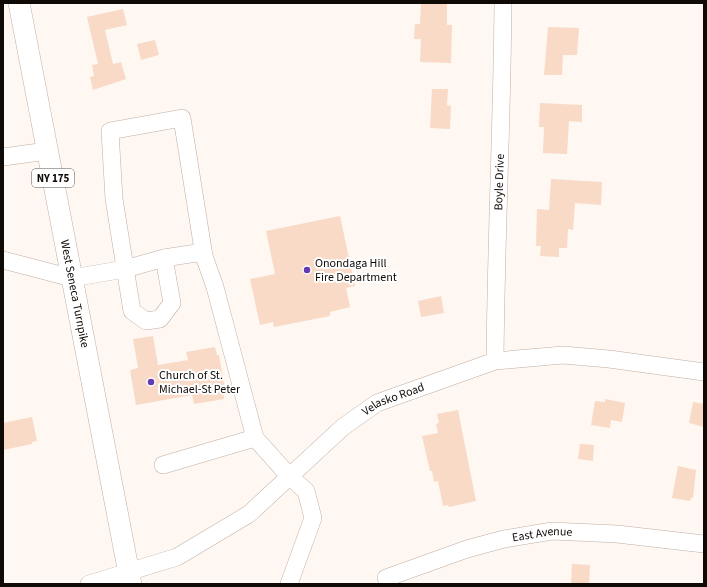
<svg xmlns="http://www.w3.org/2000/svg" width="707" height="587" viewBox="0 0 707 587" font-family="'Source Sans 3',sans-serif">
	<rect width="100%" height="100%" fill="#fef7f2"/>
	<path fill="#f8dac6" d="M 421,3 L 447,3 L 447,25 L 452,25 L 451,63 L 420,62 L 421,39 L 414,39 L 415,24 L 420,24 Z
		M 123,9 L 127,25 L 105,30 L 113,64 L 121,62 L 126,79 L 93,90 L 90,77 L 94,76 L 92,65 L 98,64 L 87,17 Z
		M 548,27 L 579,28 L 577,55 L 563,55 L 562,75 L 544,75 Z
		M 155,40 L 159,55 L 141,60 L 137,44 Z
		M 432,89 L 448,89 L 447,105 L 451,106 L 450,129 L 430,128 Z
		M 540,103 L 582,105 L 582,122 L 569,121 L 567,154 L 543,153 L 544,127 L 539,127 Z
		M 551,179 L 602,182 L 601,205 L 575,203 L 573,230 L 568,229 L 567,248 L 559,248 L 559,257 L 540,256 L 541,246 L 536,246 L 537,209 L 549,210 Z
		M 340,216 L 355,286 L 346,288 L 350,307 L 330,312 L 330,316 L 274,327 L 273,322 L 260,325 L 250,279 L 275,274 L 266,231 Z
		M 441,296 L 444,313 L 421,317 L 418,301 Z
		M 153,336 L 158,365 L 188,360 L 186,352 L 215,347 L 217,355 L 219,355 L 225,390 L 223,390 L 224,399 L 194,404 L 192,395 L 136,405 L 130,370 L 138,368 L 133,339 Z
		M 605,399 L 625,403 L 622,422 L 611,420 L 610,428 L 591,425 L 595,401 L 605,402 Z
		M 693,402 L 704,404 L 704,427 L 689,423 Z
		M 458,410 L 476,501 L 449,507 L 448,505 L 443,506 L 438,481 L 434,482 L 432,471 L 430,471 L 422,436 L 438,433 L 436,424 L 439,423 L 437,414 Z
		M 32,417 L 37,441 L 32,442 L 32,444 L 3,450 L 3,423 Z
		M 580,444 L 594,445 L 593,461 L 578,459 Z
		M 678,466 L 696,470 L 693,498 L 691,498 L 690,501 L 672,498 Z
		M 572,564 L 590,565 L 589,584 L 571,584 Z"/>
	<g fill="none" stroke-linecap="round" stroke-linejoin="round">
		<defs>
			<g id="minor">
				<path d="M 3,157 L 47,151"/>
				<path d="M 164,258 L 172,303 L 160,319 L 146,321 L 132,311 L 114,199 L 110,131 L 182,118 L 204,256 L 215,287 L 255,438 L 290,477 L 306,491 L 313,518 L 289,584"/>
				<path d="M 3,260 L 72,278 L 125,269 L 164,258 L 203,252"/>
				<path id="s1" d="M 495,361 C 496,241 502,122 503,3"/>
				<path d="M 163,465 L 255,438"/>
				<path id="s2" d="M 386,578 L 467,549 L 504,539 L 552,531 L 617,534 L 704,544"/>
				<path id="s3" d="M 89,584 L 177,557 L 249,514 L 343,427 L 377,403 L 495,361 L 563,355 L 609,359 L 704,372"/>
			</g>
			<g id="major">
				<path id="s4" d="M 19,3 L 131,584"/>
			</g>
		</defs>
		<use href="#minor" stroke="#c0afa3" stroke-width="18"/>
		<use href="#major" stroke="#c0afa3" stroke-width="22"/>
		<use href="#minor" stroke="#fff" stroke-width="17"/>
		<use href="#major" stroke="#fff" stroke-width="21"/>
	</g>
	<g fill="#623bb3" stroke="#fff" stroke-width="1.5">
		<circle cx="307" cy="270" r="4"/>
		<circle cx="151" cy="382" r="4"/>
	</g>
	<g text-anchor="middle" stroke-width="4" stroke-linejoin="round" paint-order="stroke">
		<rect fill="#fff" stroke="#585451" stroke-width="1" x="32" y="169" width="42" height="18" rx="3"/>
		<g font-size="11" font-weight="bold" fill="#100a07">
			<text x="53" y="182">NY 175</text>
		</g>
		<g font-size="12" fill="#100a07" stroke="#fff">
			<text dy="4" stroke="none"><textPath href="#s1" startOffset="179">Boyle Drive</textPath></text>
			<text dy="4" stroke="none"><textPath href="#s4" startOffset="296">West Seneca Turnpike</textPath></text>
			<text dy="4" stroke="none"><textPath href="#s3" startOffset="362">Velasko Road</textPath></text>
			<text dy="4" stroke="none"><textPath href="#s2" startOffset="163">East Avenue</textPath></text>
		</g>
		<g font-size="12" fill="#100a07" stroke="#fff" text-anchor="start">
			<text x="315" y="267">Onondaga Hill<tspan x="315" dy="14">Fire Department</tspan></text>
			<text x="159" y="379">Church of St.<tspan x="159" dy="14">Michael-St Peter</tspan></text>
		</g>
	</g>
	<rect width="707" height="587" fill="none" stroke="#100a07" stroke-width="8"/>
</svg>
